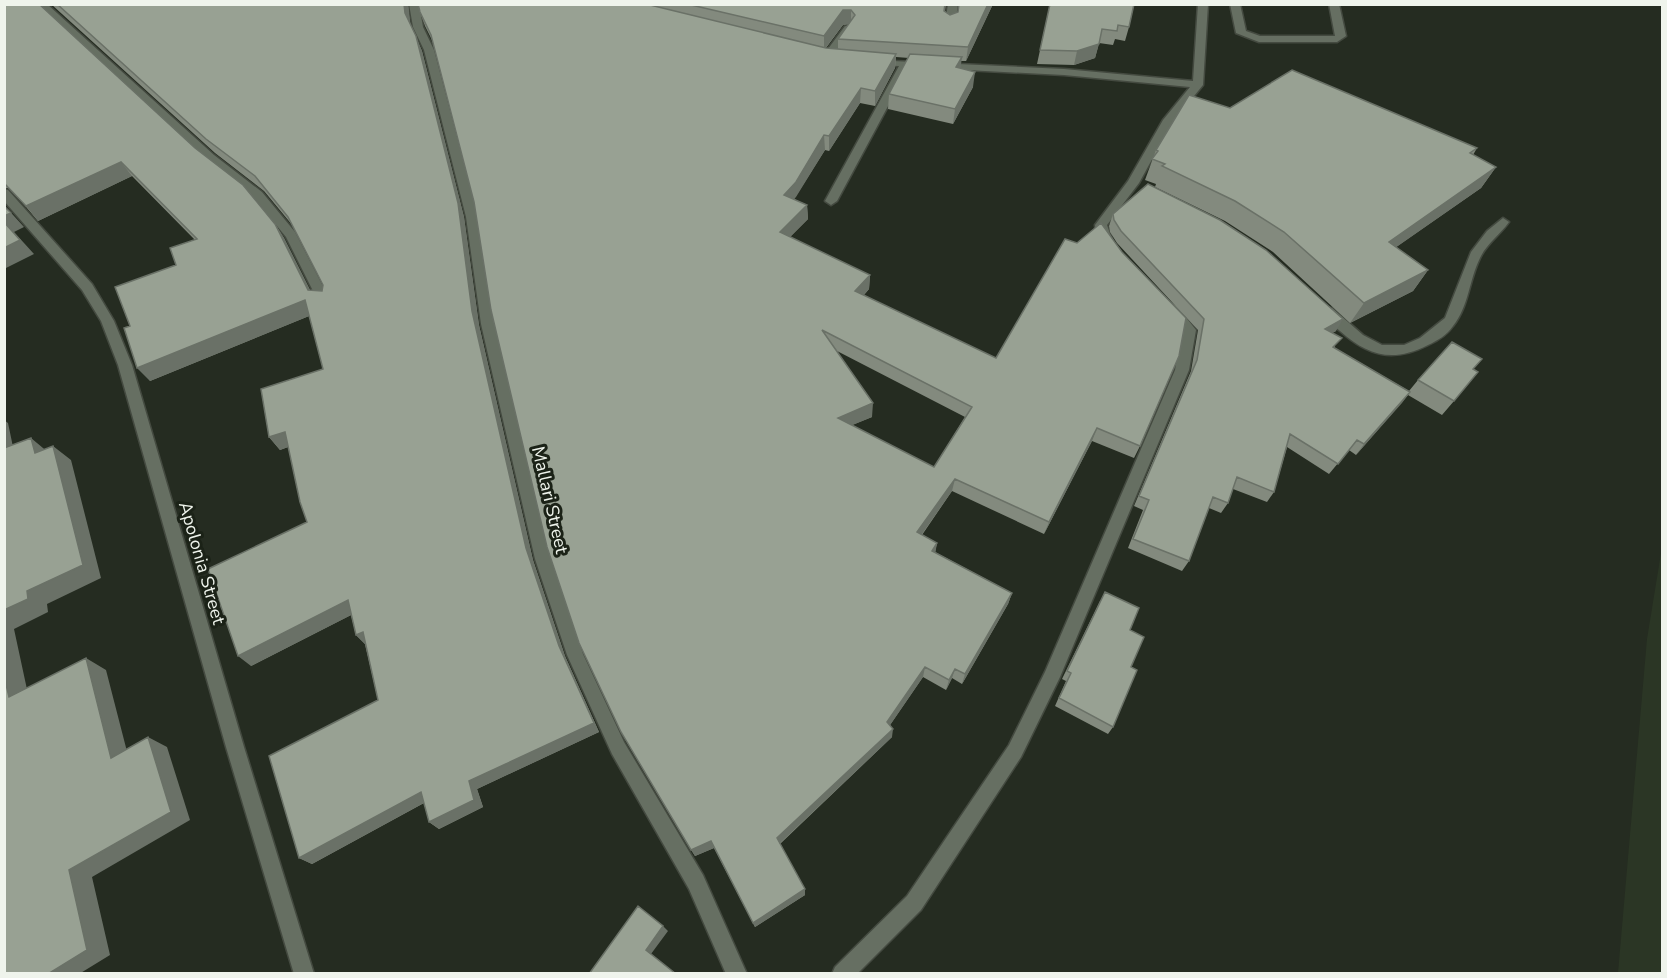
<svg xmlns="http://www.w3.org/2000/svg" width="1667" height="978" viewBox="0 0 1667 978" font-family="'Nunito Sans',sans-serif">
	<rect width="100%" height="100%" fill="#252c21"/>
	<path fill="#2b3625" d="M 1661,553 L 1662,973 L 1618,973 L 1647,639 Z"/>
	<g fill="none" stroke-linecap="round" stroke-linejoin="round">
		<defs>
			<path id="minor" d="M 37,4 L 47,4 L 214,155 L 262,192 L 295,232 L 330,300 L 329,303 L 319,303 L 286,237 L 254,198 L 206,161 Z
				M 409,4 L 419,4 L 423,27 L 434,50 L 478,217 L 495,324 L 551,559 L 583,654 L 624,742 L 703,875 L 747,974 L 726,974 L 689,889 L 612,754 L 567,655 L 535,559 L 481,324 L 466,217 L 424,50 L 413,27 Z
				M 948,4 L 958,4 L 955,24 L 950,27 L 945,24 Z
				M 1198,4 L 1208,4 L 1203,85 L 1172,123 L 1139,183 L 1107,225 L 1113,242 L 1111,245 L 1103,245 L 1096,233 L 1095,225 L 1128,181 L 1163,120 L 1190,87 L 1064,75 L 909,67 L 837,201 L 831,205 L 825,201 L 899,66 L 875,65 L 871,64 L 871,60 L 1064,69 L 1193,81 Z
				M 1230,4 L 1240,4 L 1246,31 L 1260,36 L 1335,36 L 1329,4 L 1339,4 L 1346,36 L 1337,42 L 1259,42 L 1236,33 Z
				M 845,26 L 853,28 L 831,59 L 823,59 L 822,57 Z
				M 4,189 L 8,190 L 92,284 L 114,321 L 132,365 L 244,747 L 314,974 L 294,974 L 226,747 L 118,365 L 101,321 L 82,290 L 4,201 Z
				M 1503,218 L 1509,222 C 1500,235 1487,243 1480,258 C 1469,280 1469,306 1453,326 C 1447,335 1437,341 1428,345 C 1393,363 1368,356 1340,331 C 1333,325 1325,319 1320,311 L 1322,308 L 1332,308 L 1363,335 L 1382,345 L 1404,345 L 1420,338 L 1445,318 L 1471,252 L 1487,231 Z
				M 1172,304 L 1177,306 L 1196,330 L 1189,370 L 1060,677 L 1021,757 L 921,910 L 857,974 L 832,974 L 835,967 L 907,896 L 1009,745 L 1045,672 L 1175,370 L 1182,331 L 1166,309 Z"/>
		</defs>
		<use href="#minor" stroke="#444a40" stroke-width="3"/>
		<use href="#minor" fill="#666f62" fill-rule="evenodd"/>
	</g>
	<path fill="#838a7e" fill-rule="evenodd" d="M 4,4 L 275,224 L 284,238 L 310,290 L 322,291 L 323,285 L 293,226 L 264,191 L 215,153 L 51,4 L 408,4 L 410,24 L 422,51 L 464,217 L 479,325 L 533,560 L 565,656 L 599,732 L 477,789 L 483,807 L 439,829 L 429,822 L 424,803 L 312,864 L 299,858 L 378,700 L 365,644 L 356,635 L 351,615 L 251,666 L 307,522 L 288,447 L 280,450 L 269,437 L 323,369 L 309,316 L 150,381 L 130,326 L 195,240 L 132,176 L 38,221 L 10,188 L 4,188 Z
		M 418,4 L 946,4 L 945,11 L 950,15 L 958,12 L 959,4 L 993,4 L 966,61 L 961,61 L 960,68 L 973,87 L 953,124 L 888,109 L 889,94 L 909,58 L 896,57 L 895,68 L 875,106 L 860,103 L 829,151 L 825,150 L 794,199 L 807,205 L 808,219 L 790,237 L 870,275 L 869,289 L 864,295 L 1140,446 L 1134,458 L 1092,441 L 1044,534 L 952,491 L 922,535 L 937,543 L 935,552 L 1012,593 L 1008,604 L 962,684 L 952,678 L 946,690 L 923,677 L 890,725 L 892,737 L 780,844 L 805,895 L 755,927 L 714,848 L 695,856 L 621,732 L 474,202 L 433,42 L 425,26 L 420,12 ZM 849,24 L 838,39 L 838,49 L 826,48 L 843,25 ZM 837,351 L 965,417 L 934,467 L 852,425 L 872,417 Z
		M 1050,4 L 1129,27 L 1125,41 L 1115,39 L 1113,45 L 1099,43 L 1095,58 L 1074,65 L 1037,64 Z
		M 1230,108 L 1477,148 L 1473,155 L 1496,167 L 1481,188 L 1396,247 L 1428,270 L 1413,291 L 1350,323 L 1273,252 L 1225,221 L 1155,187 L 1156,184 L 1145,180 L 1156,150 Z
		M 1113,214 L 1336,331 L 1332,333 L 1335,348 L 1409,391 L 1418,380 L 1473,369 L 1454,401 L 1442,415 L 1408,395 L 1356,455 L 1349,450 L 1329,474 L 1287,447 L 1274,492 L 1267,502 L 1233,489 L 1228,503 L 1221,513 L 1209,508 L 1189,561 L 1182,571 L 1128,548 L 1143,510 L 1134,506 L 1191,371 L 1198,330 L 1117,243 L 1110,232 L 1109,226 Z
		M 1100,601 L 1130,630 L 1131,667 L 1113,727 L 1108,734 L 1055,706 L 1066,681 L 1062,679 Z"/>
	<path fill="#6a7167" d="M 404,4 L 408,4 L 411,27 L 405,13 Z
		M 988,4 L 993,4 L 966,61 L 968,47 Z
		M 843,10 L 851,10 L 851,24 L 843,25 L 824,50 L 824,36 Z
		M 416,36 L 422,51 L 464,217 L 479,325 L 533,560 L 565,656 L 599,732 L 477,789 L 483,807 L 439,829 L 429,822 L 469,781 L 559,646 L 526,548 L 472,311 Z
		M 1099,44 L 1095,58 L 1074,65 L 1077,51 Z
		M 896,54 L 895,68 L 875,106 L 875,91 Z
		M 962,57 L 960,72 L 956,67 Z
		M 975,72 L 973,87 L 953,124 L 955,109 Z
		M 861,88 L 860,103 L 829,151 L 829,136 Z
		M 824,135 L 825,150 L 796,197 L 785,209 L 784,195 Z
		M 121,162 L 132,176 L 38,221 L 26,206 Z
		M 1496,167 L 1481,188 L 1375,262 L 1389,242 Z
		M 4,205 L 24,227 L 14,232 L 34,254 L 4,269 Z
		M 807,205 L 808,219 L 781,246 L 780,232 Z
		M 275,224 L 284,238 L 317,304 L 308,290 Z
		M 1428,270 L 1413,291 L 1350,323 L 1364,303 Z
		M 870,275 L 869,289 L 855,305 L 855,291 Z
		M 305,300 L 314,314 L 150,381 L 137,368 Z
		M 1343,319 L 1336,331 L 1318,340 L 1325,329 Z
		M 1410,392 L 1402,403 L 1356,455 L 1364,444 Z
		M 873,403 L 872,417 L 838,431 L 838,418 Z
		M 4,420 L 8,423 L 17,466 L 4,456 Z
		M 1097,428 L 1092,441 L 1044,534 L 1049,522 Z
		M 285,432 L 296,444 L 280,450 L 269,437 Z
		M 31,438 L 49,453 L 35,453 Z
		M 53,446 L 71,460 L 101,578 L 47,604 L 48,612 L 14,629 L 31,708 L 9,697 L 4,676 L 4,610 L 27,591 Z
		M 955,479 L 952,491 L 915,544 L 917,532 Z
		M 937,543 L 935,555 L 932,551 Z
		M 1012,593 L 1008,604 L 962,684 L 965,674 Z
		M 348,600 L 359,611 L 251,666 L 238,656 Z
		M 363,632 L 366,645 L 356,635 Z
		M 86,658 L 106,670 L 131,767 L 111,758 Z
		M 925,667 L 923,677 L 886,731 L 887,722 Z
		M 955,669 L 952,678 L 946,690 L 949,680 Z
		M 893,729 L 892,737 L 778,845 L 777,838 Z
		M 148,737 L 167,747 L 190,820 L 92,877 L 110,955 L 79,974 L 48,974 L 69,870 Z
		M 421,792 L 431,799 L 312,864 L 299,858 Z
		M 711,841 L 714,848 L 695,856 L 691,850 Z
		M 805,889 L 805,895 L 755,927 L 753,923 Z
		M 663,926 L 668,931 L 651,954 L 646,950 Z"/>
	<path fill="#98a193" stroke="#6a7167" stroke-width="1.5" fill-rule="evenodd" d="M 4,4 L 39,4 L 195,148 L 243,185 L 275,224 L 308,290 L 322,291 L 323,285 L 288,217 L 255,176 L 206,139 L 57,4 L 404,4 L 405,13 L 416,36 L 458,203 L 472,311 L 526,548 L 559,646 L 594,723 L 469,781 L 474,800 L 429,822 L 421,792 L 299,858 L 269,756 L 378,700 L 363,632 L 356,635 L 348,600 L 238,656 L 208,569 L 307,522 L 300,502 L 285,432 L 269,437 L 261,389 L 323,369 L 305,300 L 137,368 L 124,328 L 130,326 L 115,287 L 176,265 L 170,248 L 197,239 L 121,162 L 26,206 L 4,183 Z
		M 418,4 L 646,4 L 826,48 L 896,54 L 875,91 L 861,88 L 829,136 L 824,135 L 796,182 L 784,195 L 807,205 L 780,232 L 870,275 L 855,291 L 996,358 L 1065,239 L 1077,243 L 1101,223 L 1122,252 L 1186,318 L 1179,356 L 1140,446 L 1097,428 L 1049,522 L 955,479 L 917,532 L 937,543 L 932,551 L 1012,593 L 965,674 L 955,669 L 949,680 L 925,667 L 887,722 L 893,729 L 777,838 L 805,889 L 753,923 L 711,841 L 691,850 L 621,732 L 579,643 L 547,547 L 491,310 L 474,202 L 431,35 L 420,12 ZM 822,330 L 972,407 L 934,467 L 838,418 L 873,403 Z
		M 687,4 L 945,4 L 944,11 L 950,15 L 958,12 L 959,4 L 988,4 L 968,47 L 838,39 L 855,15 L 851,10 L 843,10 L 824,36 Z
		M 1050,4 L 1134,4 L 1129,27 L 1118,25 L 1117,31 L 1102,29 L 1099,44 L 1077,51 L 1040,50 Z
		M 910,54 L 962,57 L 956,67 L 975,72 L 955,109 L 889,94 Z
		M 1292,70 L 1477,148 L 1470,153 L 1496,167 L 1389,242 L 1428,270 L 1364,303 L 1284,232 L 1235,201 L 1162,166 L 1165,164 L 1152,159 L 1158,151 L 1156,150 L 1189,95 L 1230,108 Z
		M 1148,184 L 1220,220 L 1266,250 L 1343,319 L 1325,329 L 1342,338 L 1333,347 L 1410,392 L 1364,444 L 1357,440 L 1338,464 L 1290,434 L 1274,492 L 1237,477 L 1228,503 L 1213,497 L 1189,561 L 1133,539 L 1149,500 L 1139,496 L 1197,360 L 1204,319 L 1121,231 L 1114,220 L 1113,214 Z
		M 4,206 L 11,213 L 4,216 Z
		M 4,222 L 20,240 L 4,248 Z
		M 1452,342 L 1482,359 L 1473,369 L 1478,372 L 1454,401 L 1418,380 Z
		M 31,438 L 35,453 L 53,446 L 83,565 L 27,591 L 28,599 L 4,610 L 4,448 Z
		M 1105,592 L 1139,608 L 1130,630 L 1144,637 L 1131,667 L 1137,670 L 1113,727 L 1059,698 L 1071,673 L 1067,671 Z
		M 86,658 L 111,758 L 148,737 L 171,812 L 69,870 L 87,950 L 48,974 L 4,974 L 4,676 L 9,697 Z
		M 638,906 L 663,926 L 646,950 L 676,974 L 589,974 Z"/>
	<g text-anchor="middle" stroke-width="6" stroke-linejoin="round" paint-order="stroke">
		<g font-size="18" fill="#eff4ec" stroke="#1b2217">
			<text transform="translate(550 500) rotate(77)" y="6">Mallari Street</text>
			<text transform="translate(202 563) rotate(74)" y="6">Apolonia Street</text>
		</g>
	</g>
	<rect width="1667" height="978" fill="none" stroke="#eff4ec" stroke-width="12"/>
</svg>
